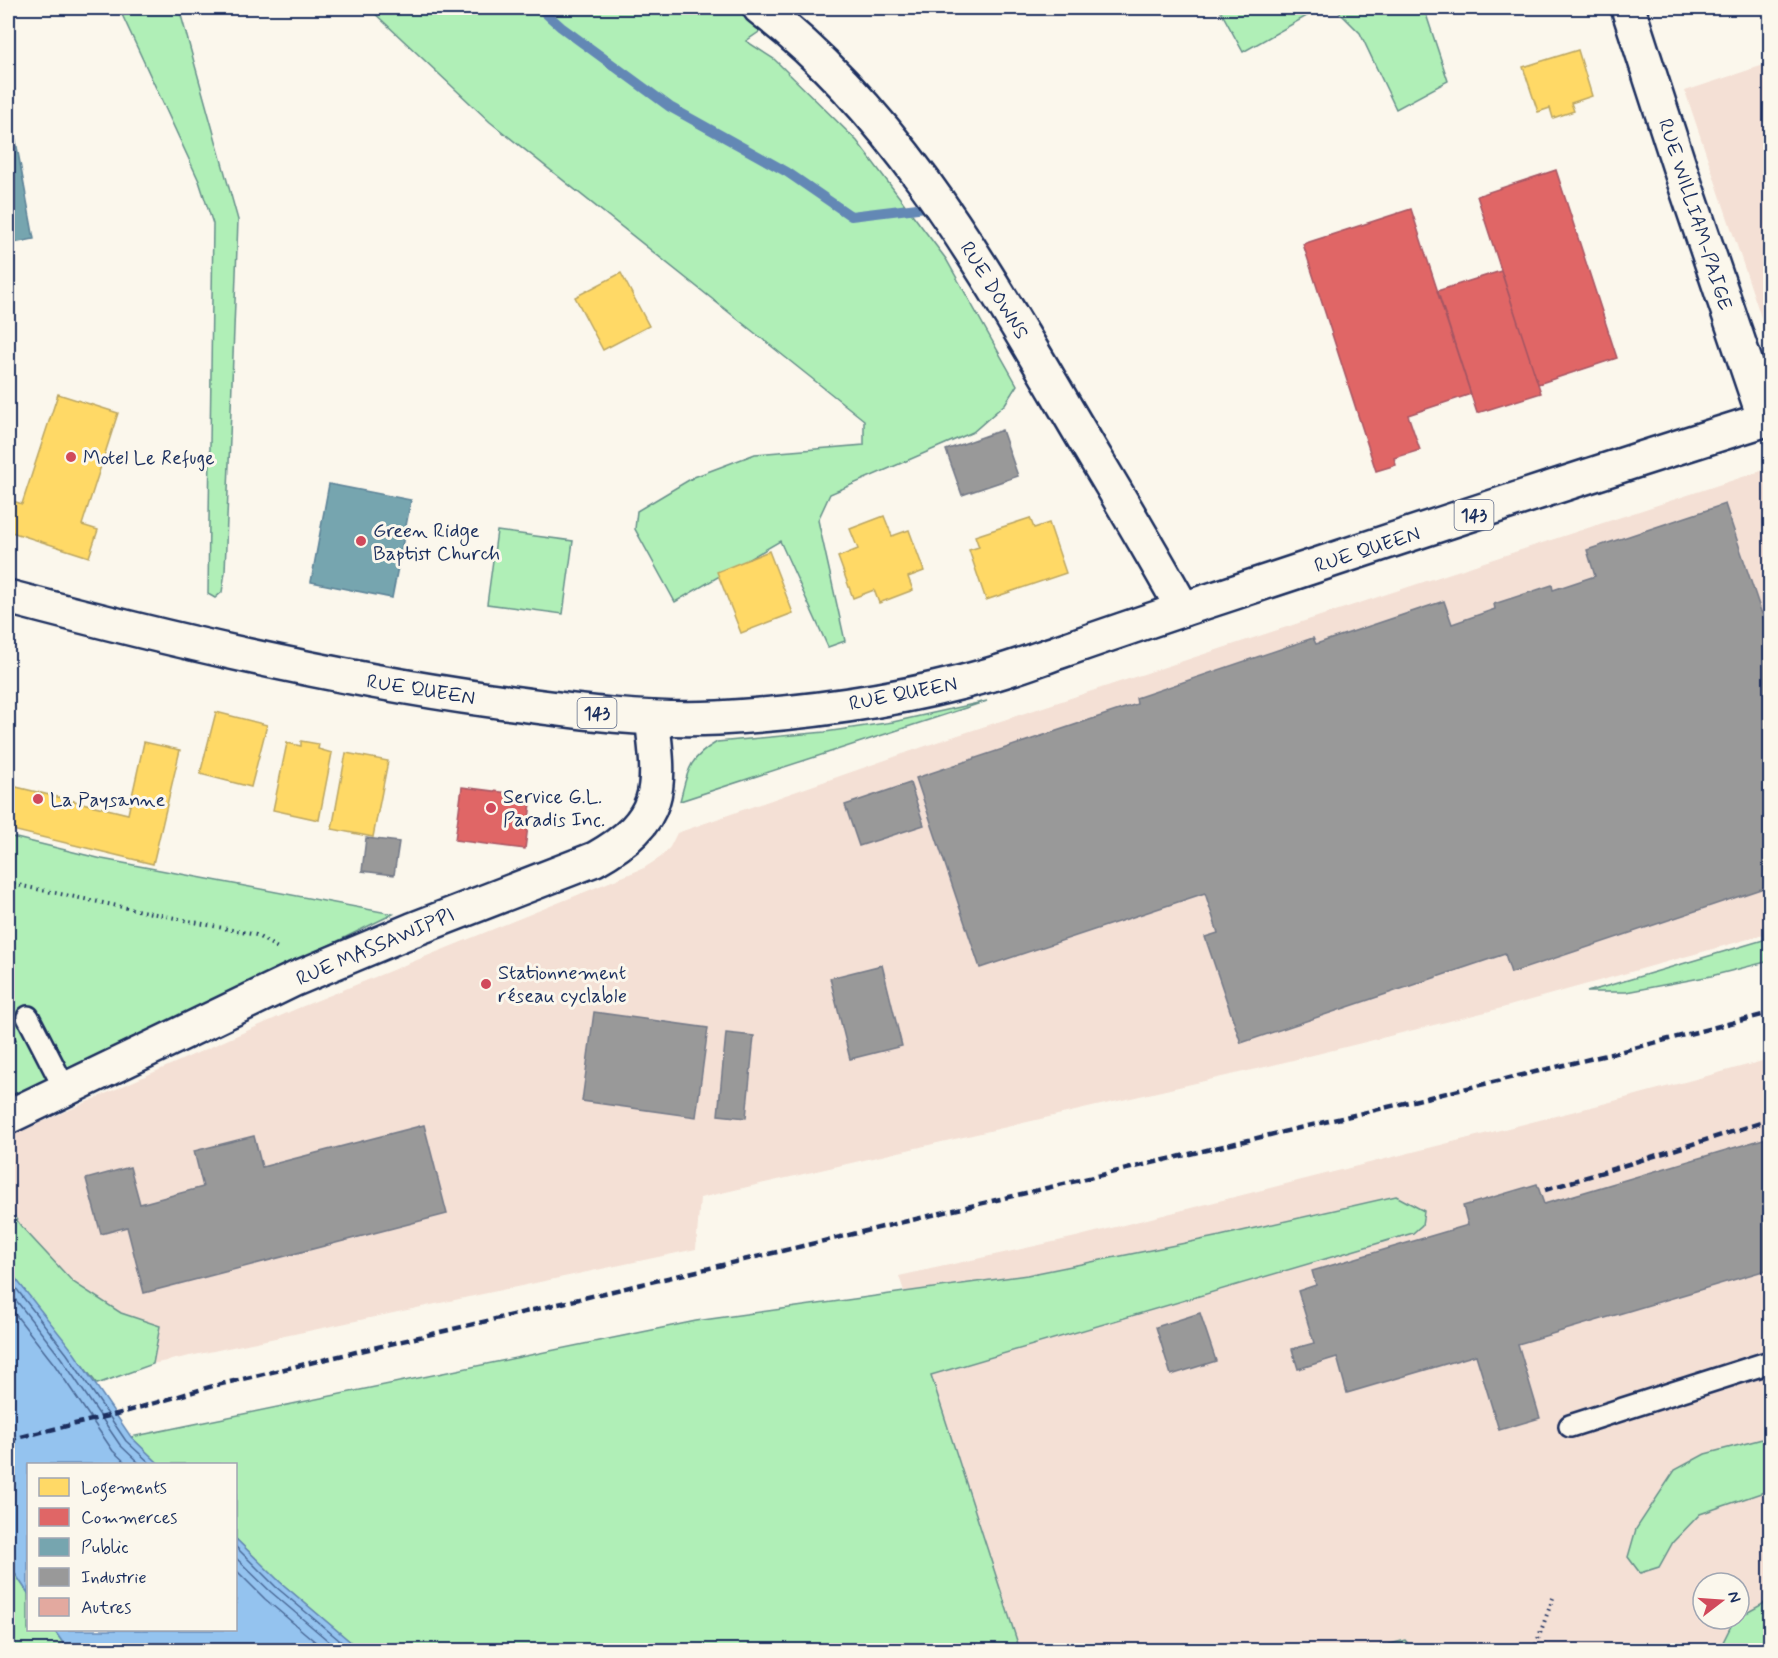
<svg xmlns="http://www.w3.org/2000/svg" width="1778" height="1658" viewBox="0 0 1778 1658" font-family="Mynerve,sans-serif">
	<rect width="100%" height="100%" fill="#fbf7ec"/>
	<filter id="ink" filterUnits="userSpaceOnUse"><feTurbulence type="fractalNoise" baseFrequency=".0167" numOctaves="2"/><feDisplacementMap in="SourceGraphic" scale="12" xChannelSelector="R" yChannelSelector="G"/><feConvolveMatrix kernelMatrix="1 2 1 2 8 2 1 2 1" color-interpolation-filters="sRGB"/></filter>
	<g filter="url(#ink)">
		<path fill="#f4e0d5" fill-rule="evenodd" d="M 1770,63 L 1770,344 L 1685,91 Z
			M 1770,468 L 1770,933 L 1502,1008 L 1265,1067 L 700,1198 L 696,1249 L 119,1371 L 8,1225 L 8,1137 L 296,1009 L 644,868 L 661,857 L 670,847 L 677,833 L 937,742 Z
			M 1770,1059 L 1770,1650 L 1413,1650 L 1404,1641 L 1368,1650 L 1020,1650 L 899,1276 L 1076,1237 L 1599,1105 ZM 1703,1583 L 1739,1583 L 1739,1619 L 1703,1619 Z"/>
		<path fill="#b0efb7" stroke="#668f8a" stroke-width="1.5" d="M 119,8 L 179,8 L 238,220 L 225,572 L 222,592 L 215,598 L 208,594 L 213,224 L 199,181 Z
			M 369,8 L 794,8 L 746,41 L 774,59 L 857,141 L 946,259 L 1017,385 L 1005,404 L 973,432 L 830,494 L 818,520 L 845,641 L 828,647 L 780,541 L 675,602 L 635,529 L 637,511 L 694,477 L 755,454 L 864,445 L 864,420 L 490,122 Z
			M 1219,8 L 1321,8 L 1243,52 Z
			M 1335,8 L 1424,8 L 1448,81 L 1396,109 L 1360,33 Z
			M 497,531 L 573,541 L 563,614 L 487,604 Z
			M 987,701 L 680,801 C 688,770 688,759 717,742 L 825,732 L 893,722 Z
			M 8,836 L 102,859 L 393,914 L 8,1102 Z
			M 1770,938 L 1770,961 L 1711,976 L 1626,992 L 1587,992 Z
			M 1396,1196 L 1424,1211 L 1422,1225 L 1413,1233 L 931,1375 L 1020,1650 L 360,1650 L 280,1582 L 236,1539 L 236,1464 L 159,1464 L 131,1437 L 696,1321 L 1027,1275 L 1220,1236 Z
			M 8,1208 L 21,1226 L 73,1282 L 121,1313 L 160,1326 L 153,1364 L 97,1384 L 8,1269 Z
			M 1770,1437 L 1770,1490 L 1700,1514 L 1673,1542 L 1659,1567 L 1640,1573 L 1628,1557 L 1636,1529 L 1675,1470 L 1705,1454 Z
			M 8,1563 L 28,1593 L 28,1630 L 54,1630 L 68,1650 L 8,1650 Z
			M 1770,1600 L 1770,1650 L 1719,1650 L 1734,1620 L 1739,1619 L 1739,1617 Z
			M 1405,1640 L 1413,1650 L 1368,1650 Z"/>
		<path fill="#94c3ef" stroke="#6488b5" stroke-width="1.5" d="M 8,1269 L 72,1350 L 131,1437 L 159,1464 L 28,1464 L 28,1593 L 8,1563 Z
			M 236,1539 L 280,1582 L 360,1650 L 68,1650 L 54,1630 L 236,1630 Z"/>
		<path fill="#ffd966" stroke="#bba664" stroke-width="1.5" d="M 1578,50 L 1592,96 L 1571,103 L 1574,111 L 1553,118 L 1550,108 L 1538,112 L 1523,67 Z
			M 621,273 L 649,326 L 603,350 L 575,297 Z
			M 58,394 L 118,413 L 82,525 L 98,530 L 89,557 L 8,531 L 8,510 L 10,500 L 22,504 Z
			M 884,516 L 892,536 L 909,530 L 924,571 L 908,577 L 913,590 L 879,603 L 874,590 L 853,598 L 838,557 L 858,549 L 850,529 Z
			M 1030,518 L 1034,528 L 1049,523 L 1066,573 L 986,600 L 969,550 L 979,547 L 975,536 Z
			M 769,551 L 793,613 L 741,633 L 717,572 Z
			M 216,712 L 267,725 L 251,787 L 200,774 Z
			M 301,741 L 319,744 L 318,749 L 332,753 L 319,820 L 273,810 L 287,743 L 301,746 Z
			M 144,742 L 180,750 L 153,864 L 8,829 L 8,785 L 128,814 Z
			M 346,753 L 388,761 L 373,837 L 332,829 Z"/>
		<path fill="#e06666" stroke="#a55664" stroke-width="1.5" d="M 1556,170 L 1617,358 L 1538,384 L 1477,196 Z
			M 1411,209 L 1471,394 L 1408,415 L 1420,450 L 1394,458 L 1396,465 L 1376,471 L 1303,244 Z
			M 1501,271 L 1541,393 L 1477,413 L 1437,291 Z
			M 462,787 L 532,796 L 525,849 L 455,840 Z"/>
		<path fill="#76a5af" stroke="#5b8297" stroke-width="1.5" d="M 8,98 L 34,239 L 8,244 Z
			M 329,484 L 411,500 L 392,598 L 311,582 Z"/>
		<path fill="#999" stroke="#737987" stroke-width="1.5" d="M 1002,430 L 1018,476 L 962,495 L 946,450 Z
			M 1725,504 L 1770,638 L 1770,886 L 1511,973 L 1505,954 L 1241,1043 L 1205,937 L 1218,933 L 1205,893 L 980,968 L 916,778 L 1137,704 L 1136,698 L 1313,638 L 1316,644 L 1444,601 L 1452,624 L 1495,609 L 1494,604 L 1552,585 L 1553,590 L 1595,576 L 1587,550 Z
			M 910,783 L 924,825 L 859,846 L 845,805 Z
			M 366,838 L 399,842 L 394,875 L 362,871 Z
			M 882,965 L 902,1046 L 850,1059 L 830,978 Z
			M 594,1012 L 708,1028 L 696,1117 L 582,1101 Z
			M 726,1033 L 754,1036 L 746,1118 L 718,1115 Z
			M 424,1125 L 447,1214 L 144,1293 L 127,1227 L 101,1234 L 86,1179 L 130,1167 L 140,1204 L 203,1187 L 194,1151 L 254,1136 L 262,1167 Z
			M 1770,1137 L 1770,1269 L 1518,1344 L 1540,1418 L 1499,1430 L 1476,1355 L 1347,1393 L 1337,1357 L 1298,1369 L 1292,1349 L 1314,1343 L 1298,1291 L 1316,1285 L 1312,1271 L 1468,1225 L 1463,1206 L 1537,1184 L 1544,1204 Z
			M 1200,1313 L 1216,1361 L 1171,1375 L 1156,1327 Z"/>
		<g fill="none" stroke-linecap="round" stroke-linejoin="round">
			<path stroke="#4b6a98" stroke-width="1.5" d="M 8,1278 L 67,1354 L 126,1441 L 151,1464
				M 8,1290 L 61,1358 L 120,1445 L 140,1464
				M 8,1305 L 54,1364 L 113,1451 L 127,1464
				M 236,1547 L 276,1587 L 351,1650
				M 236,1558 L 271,1592 L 339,1650
				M 236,1570 L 265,1599 L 325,1650"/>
			<path stroke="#6488b5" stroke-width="10" d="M 540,8 L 561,27 L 670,107 L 787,172 L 851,216 L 934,206"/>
		</g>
		<path fill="#e3a99f" stroke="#1b2f5e" stroke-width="1.5" d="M 8,1017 L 16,1040 L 8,1043 Z"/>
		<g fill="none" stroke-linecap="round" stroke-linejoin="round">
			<defs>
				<path id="lane" d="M 28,1017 L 65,1089
					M 1570,1426 L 1770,1362"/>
				<path id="street" d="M 760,8 C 892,110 974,252 1057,393 C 1099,465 1143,536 1183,609
					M 1628,8 L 1686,187 L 1765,420"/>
				<path id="secondary" d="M 8,1117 L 295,979 L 412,930 L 595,859 C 664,820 661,789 652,718"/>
				<path id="primary" d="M 8,597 C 167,639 327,677 490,700 C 565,710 642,722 718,718 C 809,713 901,700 989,675 C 1012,669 1035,660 1058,652 C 1110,634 1162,616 1214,599 C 1399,538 1584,476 1770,418"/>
			</defs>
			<use href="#lane" stroke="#1b2f5e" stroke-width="26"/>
			<use href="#street" stroke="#1b2f5e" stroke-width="38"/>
			<use href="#secondary" stroke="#1b2f5e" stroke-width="38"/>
			<use href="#primary" stroke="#1b2f5e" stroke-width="38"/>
			<path stroke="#1b2f5e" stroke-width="4" stroke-dasharray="1.5 4.5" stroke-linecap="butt" d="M 8,883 L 256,935 L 279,949
				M 1534,1650 L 1553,1598"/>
			<use href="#lane" stroke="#fbf7ec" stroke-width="21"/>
			<use href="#street" stroke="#fbf7ec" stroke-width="33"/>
			<use href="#secondary" stroke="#fbf7ec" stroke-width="33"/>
			<use href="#primary" stroke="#fbf7ec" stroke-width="33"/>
			<path stroke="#1b2f5e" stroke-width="4.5" stroke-dasharray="9 4.5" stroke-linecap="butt" d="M 1545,1190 L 1770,1120
				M 8,1440 L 121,1413 L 213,1386 L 1615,1053 L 1770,1013"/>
		</g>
	</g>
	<g fill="#d1495b" stroke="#fbf7ec" stroke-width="2">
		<circle cx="71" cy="457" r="6"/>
		<circle cx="361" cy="541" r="6"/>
		<circle cx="38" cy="799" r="6"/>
		<circle cx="491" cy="808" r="6"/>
		<circle cx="486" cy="984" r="6"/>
	</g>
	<g text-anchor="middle" stroke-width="6" stroke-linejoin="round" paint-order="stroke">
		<g fill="#fbf7ec" stroke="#5e6b89" stroke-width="1.5">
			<rect x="1454.5" y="500" width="39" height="30" rx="4.5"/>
			<rect x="577.5" y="698" width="39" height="30" rx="4.5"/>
		</g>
		<g font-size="18" font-weight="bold" fill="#1b2f5e">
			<text x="1474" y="521">143</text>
			<text x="597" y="719">143</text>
		</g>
		<g font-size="20" fill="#1b2f5e" stroke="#fbf7ec">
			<text transform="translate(1696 214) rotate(72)" y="7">RUE WILLIAM-PAIGE</text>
			<text transform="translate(995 290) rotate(58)" y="7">RUE DOWNS</text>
			<text transform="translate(1367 549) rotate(-18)" y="7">RUE QUEEN</text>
			<text transform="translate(421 689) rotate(9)" y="7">RUE QUEEN</text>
			<text transform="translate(903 693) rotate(-11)" y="7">RUE QUEEN</text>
			<text transform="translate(375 946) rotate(-23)" y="7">RUE MASSAWIPPI</text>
		</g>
		<g font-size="20" fill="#1b2f5e" stroke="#fbf7ec" text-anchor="start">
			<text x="83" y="464">Motel Le Refuge</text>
			<text x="373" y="537">Green Ridge<tspan x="373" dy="23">Baptist Church</tspan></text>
			<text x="503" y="803">Service G.L.<tspan x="503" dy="23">Paradis Inc.</tspan></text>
			<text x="50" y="806">La Paysanne</text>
			<text x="498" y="979">Stationnement<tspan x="498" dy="23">réseau cyclable</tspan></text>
		</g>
	</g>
	<rect width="1778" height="1658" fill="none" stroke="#fbf7ec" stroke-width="30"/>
	<rect x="15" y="15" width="1748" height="1628" fill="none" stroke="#1b2f5e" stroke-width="2" filter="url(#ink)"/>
	<rect x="27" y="1463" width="210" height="168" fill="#fbf7ec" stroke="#a1a7b3" stroke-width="1.5"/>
	<rect x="39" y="1478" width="30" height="18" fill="#ffd966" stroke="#a1a7b3" stroke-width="1.5"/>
	<text x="81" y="1493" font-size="18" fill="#1b2f5e">Logements</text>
	<rect x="39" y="1508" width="30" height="18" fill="#e06666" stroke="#a1a7b3" stroke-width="1.5"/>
	<text x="81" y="1523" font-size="18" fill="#1b2f5e">Commerces</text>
	<rect x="39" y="1538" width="30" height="18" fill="#76a5af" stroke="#a1a7b3" stroke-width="1.5"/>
	<text x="81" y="1553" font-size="18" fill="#1b2f5e">Public</text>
	<rect x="39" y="1568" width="30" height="18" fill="#999999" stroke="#a1a7b3" stroke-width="1.5"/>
	<text x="81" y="1583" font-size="18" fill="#1b2f5e">Industrie</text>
	<rect x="39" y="1598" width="30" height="18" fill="#e3a99f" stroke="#a1a7b3" stroke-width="1.5"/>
	<text x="81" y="1613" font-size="18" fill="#1b2f5e">Autres</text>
	<g transform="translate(1721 1601) rotate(73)"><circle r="28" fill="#fbf7ec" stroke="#a1a7b3" stroke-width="1.5"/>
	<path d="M0-4.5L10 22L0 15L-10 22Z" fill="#d1495b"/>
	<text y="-9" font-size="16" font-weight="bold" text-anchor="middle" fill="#1b2f5e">N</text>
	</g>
</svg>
